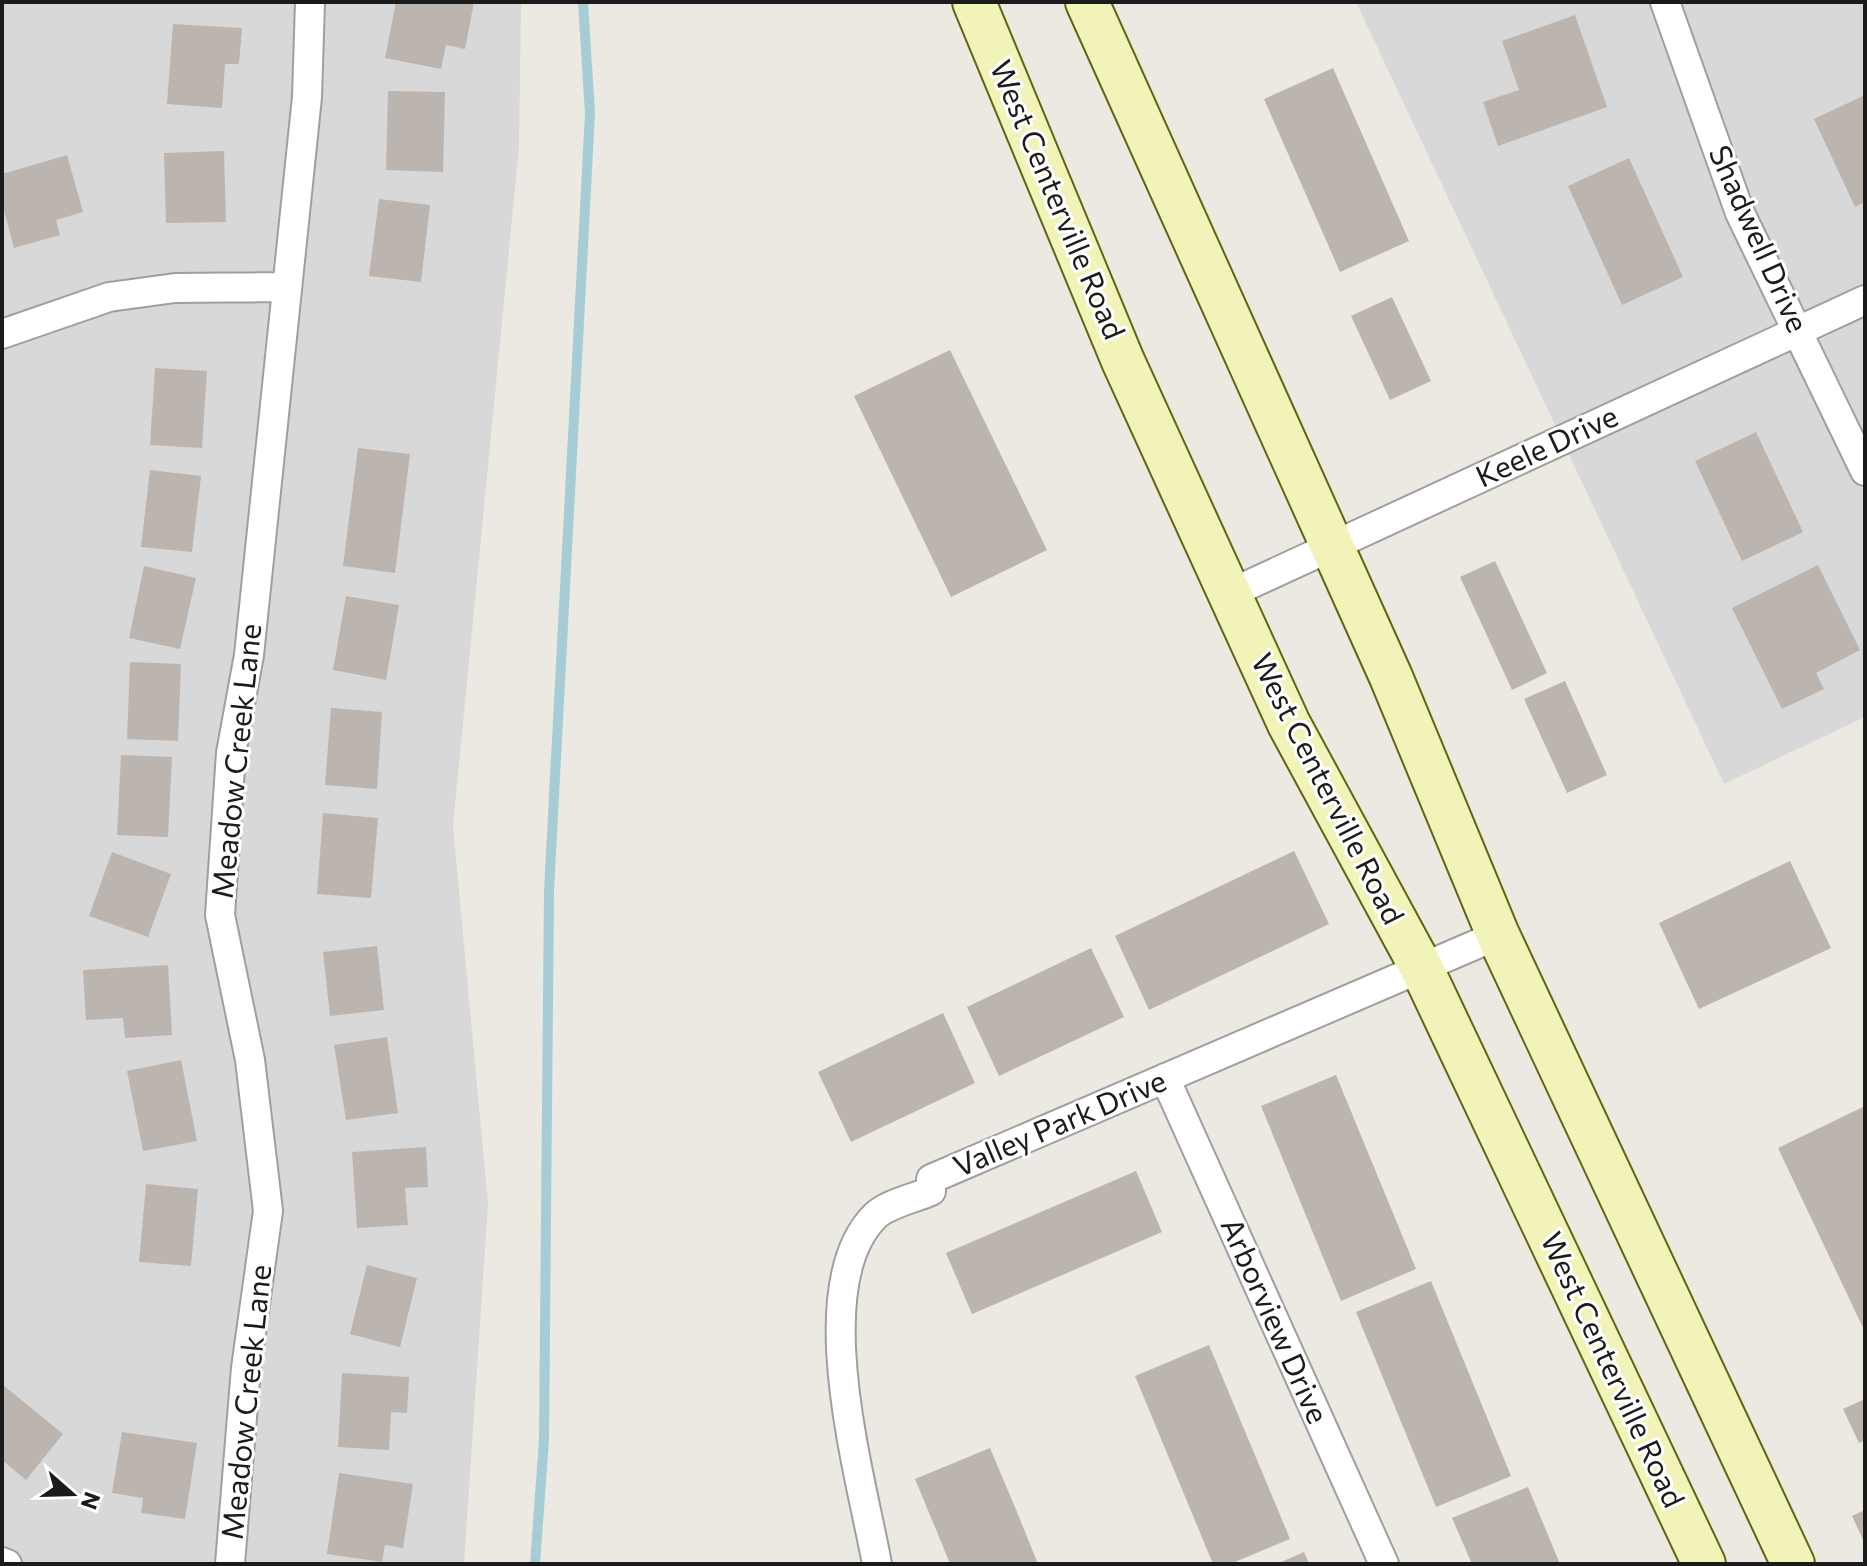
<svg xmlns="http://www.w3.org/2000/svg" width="1867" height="1566" viewBox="0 0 1867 1566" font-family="Commissioner,sans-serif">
	<rect width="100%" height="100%" fill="#ece8e2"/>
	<path fill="#d9d8d8" d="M 2,2 L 521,2 L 519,147 L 453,826 L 488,1204 L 464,1564 L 2,1564 Z
		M 1356,2 L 1865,2 L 1865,717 L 1724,784 Z"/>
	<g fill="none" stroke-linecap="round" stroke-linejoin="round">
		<path stroke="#a6ccd6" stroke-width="10" d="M 535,1564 L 544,1440 L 549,891 L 590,113 L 583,2"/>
	</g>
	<path fill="#bcb4af" d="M 396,2 L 474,2 L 465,49 L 446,45 L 441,69 L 385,58 Z
		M 1575,15 L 1607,107 L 1498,146 L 1483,102 L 1519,90 L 1502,41 Z
		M 173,24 L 242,28 L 239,64 L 225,64 L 222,108 L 167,104 Z
		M 1333,68 L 1409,241 L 1340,272 L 1264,99 Z
		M 388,91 L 445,92 L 443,172 L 386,170 Z
		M 1865,95 L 1865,202 L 1855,207 L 1814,119 Z
		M 224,151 L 226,222 L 166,223 L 164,153 Z
		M 67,155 L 83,212 L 56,220 L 60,235 L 14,248 L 2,203 L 2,174 Z
		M 1629,158 L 1683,277 L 1622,305 L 1568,186 Z
		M 379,199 L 430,205 L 421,282 L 369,276 Z
		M 1392,297 L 1431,381 L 1390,400 L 1351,316 Z
		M 950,350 L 1047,550 L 951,597 L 854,396 Z
		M 155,368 L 207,371 L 202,448 L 150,445 Z
		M 1756,432 L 1803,532 L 1742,561 L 1695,461 Z
		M 358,448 L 410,454 L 395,573 L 343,566 Z
		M 150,470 L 201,476 L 192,552 L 141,547 Z
		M 1495,561 L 1547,673 L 1512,690 L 1460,577 Z
		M 1818,565 L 1860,650 L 1816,673 L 1824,689 L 1782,709 L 1732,608 Z
		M 144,566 L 196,578 L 180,649 L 129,638 Z
		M 346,596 L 399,605 L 386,680 L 333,670 Z
		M 130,662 L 181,664 L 178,741 L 127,739 Z
		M 1565,681 L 1607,775 L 1567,793 L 1524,699 Z
		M 331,708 L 382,712 L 377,789 L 325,785 Z
		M 121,755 L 172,757 L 168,837 L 117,835 Z
		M 323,813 L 378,818 L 371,898 L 317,894 Z
		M 1294,851 L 1329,924 L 1149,1010 L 1115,936 Z
		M 112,852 L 171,874 L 148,937 L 89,916 Z
		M 1790,861 L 1831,948 L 1699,1009 L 1659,923 Z
		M 377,946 L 384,1010 L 330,1016 L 323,952 Z
		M 1091,948 L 1124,1017 L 999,1076 L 967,1007 Z
		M 168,965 L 172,1035 L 125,1038 L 123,1018 L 86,1020 L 83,970 Z
		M 943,1013 L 975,1083 L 851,1142 L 818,1072 Z
		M 387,1037 L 398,1113 L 346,1120 L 334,1045 Z
		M 181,1060 L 197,1141 L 143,1151 L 127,1071 Z
		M 1336,1075 L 1416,1269 L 1341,1301 L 1261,1106 Z
		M 1865,1106 L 1865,1332 L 1778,1148 Z
		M 426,1147 L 428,1187 L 405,1188 L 408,1225 L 357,1228 L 352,1152 Z
		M 1136,1171 L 1162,1232 L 972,1314 L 946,1253 Z
		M 146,1184 L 198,1189 L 191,1266 L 139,1262 Z
		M 367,1265 L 417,1278 L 400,1347 L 350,1334 Z
		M 1431,1281 L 1511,1476 L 1436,1507 L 1356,1312 Z
		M 1209,1345 L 1290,1539 L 1230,1564 L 1213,1564 L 1135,1376 Z
		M 342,1373 L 409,1377 L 407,1413 L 391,1412 L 389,1450 L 338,1447 Z
		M 3,1385 L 63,1434 L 26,1480 L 2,1460 Z
		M 1865,1399 L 1865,1440 L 1859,1443 L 1843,1409 Z
		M 122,1432 L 197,1443 L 185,1519 L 141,1513 L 143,1498 L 112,1493 Z
		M 990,1448 L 1017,1512 L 1038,1564 L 950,1564 L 942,1544 L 915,1479 Z
		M 339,1473 L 413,1484 L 403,1548 L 385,1545 L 382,1562 L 327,1554 Z
		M 1528,1487 L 1560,1564 L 1472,1564 L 1452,1518 Z
		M 1865,1510 L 1865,1544 L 1852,1516 Z
		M 1304,1552 L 1309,1564 L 1277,1564 Z"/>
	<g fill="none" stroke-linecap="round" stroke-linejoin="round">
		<defs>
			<path id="minor" d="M 1665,2 L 1740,213 L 1865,471
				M 2,334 L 109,297 L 175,288 L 286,287
				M 1229,594 L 1865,300
				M 1165,1078 L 1384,1564
				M 2,1562 L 7,1564
				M 230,1564 L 246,1368 L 268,1211 L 250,1060 L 220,915 L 231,753 L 249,655 L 307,97 L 310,2
				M 877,1564 C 861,1476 805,1286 875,1216 C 887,1204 915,1198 931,1191 L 931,1179 L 1498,935"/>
			<path id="secondary" d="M 974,2 L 1123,361 L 1289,724 L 1423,971 L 1704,1564
				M 1087,2 L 1391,677 L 1498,935 L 1793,1564"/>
		</defs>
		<use href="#minor" stroke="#9f9f9f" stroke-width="32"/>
		<use href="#secondary" stroke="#5f660e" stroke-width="46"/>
		<use href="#minor" stroke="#fff" stroke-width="28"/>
		<use href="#secondary" stroke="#f1f3b9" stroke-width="42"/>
	</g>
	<g text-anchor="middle" stroke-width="6" stroke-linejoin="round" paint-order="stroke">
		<g font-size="30" fill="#1b1b1b" stroke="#fff">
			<text transform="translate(1057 200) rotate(67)" y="10">West Centerville Road</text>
			<text transform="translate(1758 239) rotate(66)" y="10">Shadwell Drive</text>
			<text transform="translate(1547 447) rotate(-25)" y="10">Keele Drive</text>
			<text transform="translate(237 761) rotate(-84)" y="10">Meadow Creek Lane</text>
			<text transform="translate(1327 789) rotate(63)" y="10">West Centerville Road</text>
			<text transform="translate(1060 1124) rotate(-23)" y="10">Valley Park Drive</text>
			<text transform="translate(1274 1321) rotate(66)" y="10">Arborview Drive</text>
			<text transform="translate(1612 1370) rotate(65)" y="10">West Centerville Road</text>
			<text transform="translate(247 1402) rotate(-84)" y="10">Meadow Creek Lane</text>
		</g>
	</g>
	<rect width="1867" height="1566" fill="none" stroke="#1b1b1b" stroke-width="8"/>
	<g transform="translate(72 1494) rotate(110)" stroke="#ffffff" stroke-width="6" paint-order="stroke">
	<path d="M0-6L14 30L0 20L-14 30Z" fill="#1b1b1b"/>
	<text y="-12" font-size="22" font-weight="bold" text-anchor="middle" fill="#1b1b1b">N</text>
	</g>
</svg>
